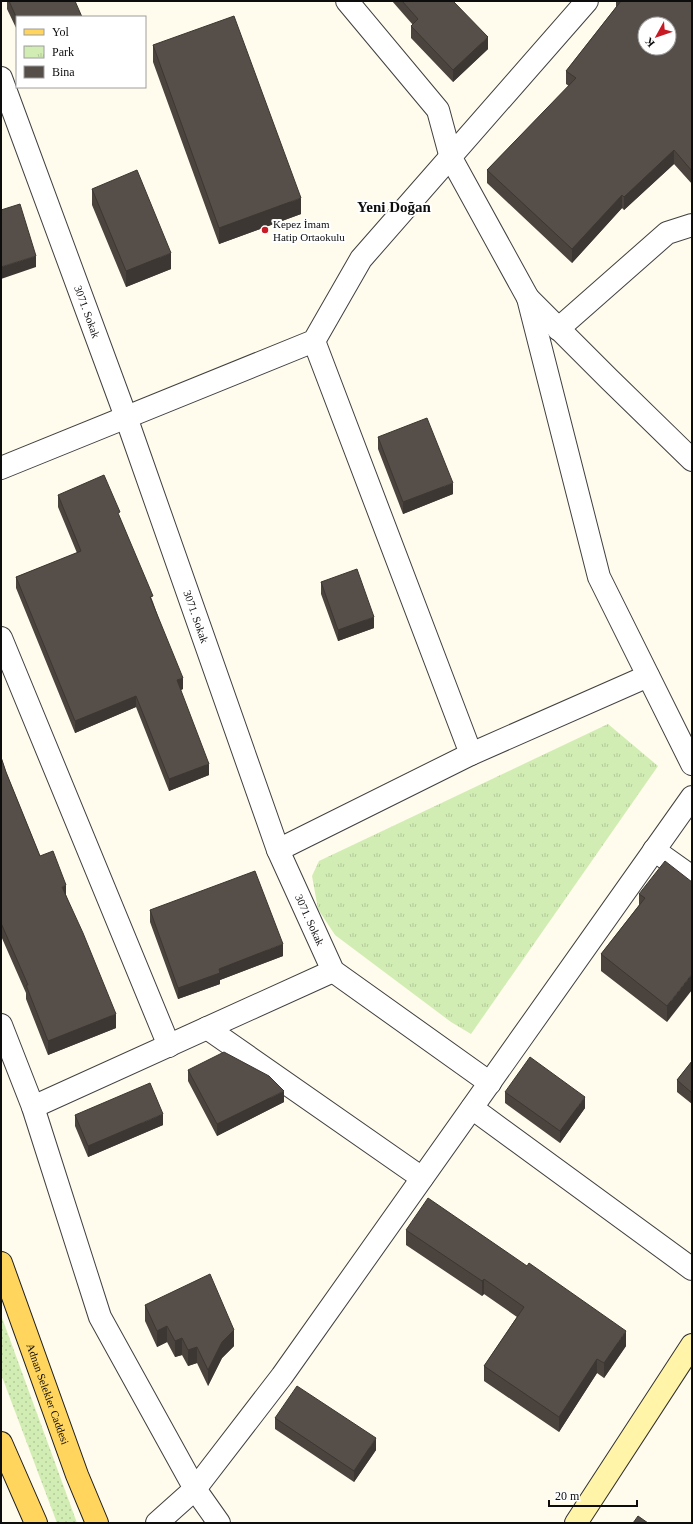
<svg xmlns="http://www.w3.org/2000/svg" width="693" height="1524" viewBox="0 0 693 1524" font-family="Georgia,serif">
	<defs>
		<pattern id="grass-dots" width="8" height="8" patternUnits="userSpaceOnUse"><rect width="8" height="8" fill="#d2edb3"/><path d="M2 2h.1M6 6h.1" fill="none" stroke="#b3ca99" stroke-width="1.8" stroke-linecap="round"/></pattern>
		<pattern id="park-tufts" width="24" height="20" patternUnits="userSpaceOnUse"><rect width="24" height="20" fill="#d2edb3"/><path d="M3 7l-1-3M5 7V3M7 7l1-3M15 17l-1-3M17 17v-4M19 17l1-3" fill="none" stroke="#b3ca99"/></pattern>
	</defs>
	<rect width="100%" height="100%" fill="#fffbed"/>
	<path fill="url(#grass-dots)" d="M 1,1315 L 77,1523 L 57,1523 L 1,1374 Z"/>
	<path fill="url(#park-tufts)" d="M 608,724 L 658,766 L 471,1034 L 451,1022 L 335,935 L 318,909 L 312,876 L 319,861 Z"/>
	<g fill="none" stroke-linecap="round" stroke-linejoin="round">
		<defs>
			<g id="street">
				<path d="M 347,1 L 438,110 L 451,158 L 528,298 L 609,379 L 692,460"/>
				<path id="s1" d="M 1,78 L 126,417 L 278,850 L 333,971 L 490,1083"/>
				<path d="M 528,298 L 599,577 L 692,764"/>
				<path d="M 558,329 L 667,233 L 692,225"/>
				<path d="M 314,341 L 471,754"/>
				<path d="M 1,468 L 314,341 L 361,259 L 587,1"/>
				<path d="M 1,638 L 169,1046"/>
				<path d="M 278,850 L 471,754 L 648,676"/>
				<path d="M 654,850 L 692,877"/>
				<path d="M 1,1025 L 33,1107 L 100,1317 L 195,1489 L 219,1523"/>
				<path d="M 207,1028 L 422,1178"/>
				<path d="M 33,1107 L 333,971"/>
				<path d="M 472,1108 L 692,1269"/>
				<path d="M 157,1523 L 195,1489 L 282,1376 L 692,797"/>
			</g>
			<path id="secondary" d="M 576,1523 L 692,1345"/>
			<g id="primary">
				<path id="s2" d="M 1,1263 L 77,1475 L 97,1523"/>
				<path d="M 1,1443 L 36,1523"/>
			</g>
		</defs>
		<use href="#street" stroke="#404040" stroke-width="24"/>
		<use href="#secondary" stroke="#2f2f2f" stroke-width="24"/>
		<use href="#primary" stroke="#1e1e1e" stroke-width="24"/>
		<use href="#street" stroke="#fff" stroke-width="22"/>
		<use href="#secondary" stroke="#fff4a8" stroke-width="22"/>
		<use href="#primary" stroke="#ffd55d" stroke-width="22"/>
	</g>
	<path fill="#4a433e" d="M 7,1 L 75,1 L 17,17 L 17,30 L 7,9 Z
		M 392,1 L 453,1 L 488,49 L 453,82 L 411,38 L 411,26 L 413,25 Z
		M 616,1 L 692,1 L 692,184 L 674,164 L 624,210 L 622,208 L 572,263 L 487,183 L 487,170 L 569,86 L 566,84 L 566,71 L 616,7 Z
		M 153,45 L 301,214 L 219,244 L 153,62 Z
		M 92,189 L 171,269 L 126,287 L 92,205 Z
		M 378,437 L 453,494 L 403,514 L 378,449 Z
		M 58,495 L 120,518 L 153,602 L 183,689 L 180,690 L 209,775 L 169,791 L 136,707 L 75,733 L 16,588 L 16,577 L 77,553 L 58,507 Z
		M 321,582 L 374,628 L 338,641 L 321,594 Z
		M 1,757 L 6,772 L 40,856 L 66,895 L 116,1028 L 48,1055 L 26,999 L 26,993 L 1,936 Z
		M 692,882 L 667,1022 L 601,971 L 601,954 L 639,905 L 639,894 Z
		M 150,910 L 283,956 L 220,980 L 220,984 L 178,999 L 150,922 Z
		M 692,1061 L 692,1104 L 677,1092 L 677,1080 Z
		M 188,1070 L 284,1102 L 217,1136 L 188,1081 Z
		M 505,1092 L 585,1108 L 560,1143 L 505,1103 Z
		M 75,1115 L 163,1125 L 88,1157 L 75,1126 Z
		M 406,1230 L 626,1346 L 604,1378 L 597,1373 L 559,1432 L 484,1381 L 484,1366 L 517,1317 L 484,1294 L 482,1296 L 406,1245 Z
		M 145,1305 L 234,1346 L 222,1358 L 208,1386 L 197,1363 L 188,1366 L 182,1355 L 175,1357 L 167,1342 L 157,1347 L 145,1321 Z
		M 275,1418 L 376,1450 L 354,1482 L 275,1429 Z"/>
	<path fill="#3c3732" d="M 488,37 L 488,49 L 453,82 L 453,70 Z
		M 674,150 L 674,164 L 624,210 L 624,197 Z
		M 622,195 L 622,208 L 572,263 L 572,249 Z
		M 301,198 L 301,214 L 219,244 L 219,228 Z
		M 171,253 L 171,269 L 126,287 L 126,271 Z
		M 36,256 L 36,267 L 1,279 L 1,267 Z
		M 453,483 L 453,494 L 403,514 L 403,502 Z
		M 374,617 L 374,628 L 338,641 L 338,630 Z
		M 183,678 L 183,689 L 177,692 L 177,680 Z
		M 136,696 L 136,707 L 75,733 L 75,721 Z
		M 209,764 L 209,775 L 169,791 L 169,779 Z
		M 66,885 L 66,899 L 62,887 Z
		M 283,944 L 283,956 L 220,980 L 220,984 L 178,999 L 178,988 L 219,969 Z
		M 692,974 L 692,990 L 667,1022 L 667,1006 Z
		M 116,1014 L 116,1028 L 48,1055 L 48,1041 Z
		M 284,1091 L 284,1102 L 217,1136 L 217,1124 Z
		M 585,1097 L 585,1108 L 560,1143 L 560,1131 Z
		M 163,1114 L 163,1125 L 88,1157 L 88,1146 Z
		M 484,1279 L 484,1294 L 482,1296 L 482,1281 Z
		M 167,1326 L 167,1342 L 157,1347 L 157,1331 Z
		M 234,1330 L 234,1346 L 222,1358 L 208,1386 L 208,1370 L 222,1342 Z
		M 626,1331 L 626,1346 L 604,1378 L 604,1363 Z
		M 182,1338 L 182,1355 L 175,1357 L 175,1341 Z
		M 197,1347 L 197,1363 L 188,1366 L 188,1350 Z
		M 597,1359 L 597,1373 L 559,1432 L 559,1417 Z
		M 376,1438 L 376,1450 L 354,1482 L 354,1471 Z"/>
	<path fill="#564e48" stroke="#3c3732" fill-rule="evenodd" d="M 9,1 L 75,1 L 82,17 L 17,17 L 17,19 Z
		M 402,1 L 453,1 L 488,37 L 453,70 L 411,26 L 418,19 Z
		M 621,1 L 692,1 L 692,171 L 674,150 L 624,197 L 622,195 L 572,249 L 487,170 L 576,78 L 566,71 ZM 645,24 L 669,24 L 669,48 L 645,48 Z
		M 234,16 L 301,198 L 219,228 L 153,45 Z
		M 137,170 L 171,253 L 126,271 L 92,189 Z
		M 20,204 L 36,256 L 1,267 L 1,210 Z
		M 427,418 L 453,483 L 403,502 L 378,437 Z
		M 104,475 L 120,512 L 118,513 L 153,596 L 150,597 L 183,678 L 177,680 L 209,764 L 169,779 L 136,696 L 75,721 L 16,577 L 81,551 L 58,495 Z
		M 357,569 L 374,617 L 338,630 L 321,582 Z
		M 1,757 L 6,772 L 40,856 L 53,851 L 66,885 L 62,887 L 83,933 L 116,1014 L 48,1041 L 26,985 L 28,985 L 1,923 Z
		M 665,861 L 692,882 L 692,974 L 667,1006 L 601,954 L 645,898 L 639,894 Z
		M 255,871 L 283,944 L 219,969 L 220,973 L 178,988 L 150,910 Z
		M 224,1052 L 269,1076 L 284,1091 L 217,1124 L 188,1070 Z
		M 530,1057 L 585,1097 L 560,1131 L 505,1092 Z
		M 692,1061 L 692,1093 L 677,1080 Z
		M 150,1083 L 163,1114 L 88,1146 L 75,1115 Z
		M 428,1198 L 527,1266 L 529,1263 L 626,1331 L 604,1363 L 597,1359 L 559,1417 L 484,1366 L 524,1307 L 484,1279 L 482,1281 L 406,1230 Z
		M 210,1274 L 234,1330 L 222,1342 L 208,1370 L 197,1347 L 188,1350 L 182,1338 L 175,1341 L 167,1326 L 157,1331 L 145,1305 Z
		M 297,1386 L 376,1438 L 354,1471 L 275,1418 Z
		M 638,1516 L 648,1523 L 633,1523 Z"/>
	<circle fill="#c81a25" stroke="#fff" stroke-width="1.5" cx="265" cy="230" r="4"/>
	<g text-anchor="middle" stroke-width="4" stroke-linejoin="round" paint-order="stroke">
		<g font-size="11" fill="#0d0d0d" stroke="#fff" text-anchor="start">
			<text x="273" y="228">Kepez İmam<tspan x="273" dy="13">Hatip Ortaokulu</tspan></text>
		</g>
		<g font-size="11" fill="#0d0d0d" stroke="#fff">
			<text dy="4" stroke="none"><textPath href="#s1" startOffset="249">3071. Sokak</textPath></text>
			<text dy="4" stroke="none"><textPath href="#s1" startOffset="573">3071. Sokak</textPath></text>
			<text dy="4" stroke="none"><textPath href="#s1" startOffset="897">3071. Sokak</textPath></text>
			<text dy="4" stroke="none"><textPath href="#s2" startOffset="139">Adnan Selekler Caddesi</textPath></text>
		</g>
		<g font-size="15" font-weight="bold" fill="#0d0d0d" stroke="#fff">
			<text x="394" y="212">Yeni Doğan</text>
		</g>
	</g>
	<rect width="693" height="1524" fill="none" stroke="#0d0d0d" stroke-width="4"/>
	<rect x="16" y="16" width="130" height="72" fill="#ffffff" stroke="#9e9e9e"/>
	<rect x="24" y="29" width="20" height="6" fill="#ffd55d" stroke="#9e9e9e"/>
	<text x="52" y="36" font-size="12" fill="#0d0d0d">Yol</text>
	<rect x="24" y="46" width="20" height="12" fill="url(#park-tufts)" stroke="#9e9e9e"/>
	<text x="52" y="56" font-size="12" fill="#0d0d0d">Park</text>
	<rect x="24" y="66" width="20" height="12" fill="#564e48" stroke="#9e9e9e"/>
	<text x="52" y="76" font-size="12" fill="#0d0d0d">Bina</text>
	<g transform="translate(657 36) rotate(230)"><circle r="19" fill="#ffffff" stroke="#9e9e9e"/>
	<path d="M0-3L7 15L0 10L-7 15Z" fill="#c81a25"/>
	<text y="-6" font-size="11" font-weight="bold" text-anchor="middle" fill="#0d0d0d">K</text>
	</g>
	<path d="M549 1500v6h88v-6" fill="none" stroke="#0d0d0d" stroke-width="2"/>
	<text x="555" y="1500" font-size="12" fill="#0d0d0d" stroke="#ffffff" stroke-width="3" paint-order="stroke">20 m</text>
</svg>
